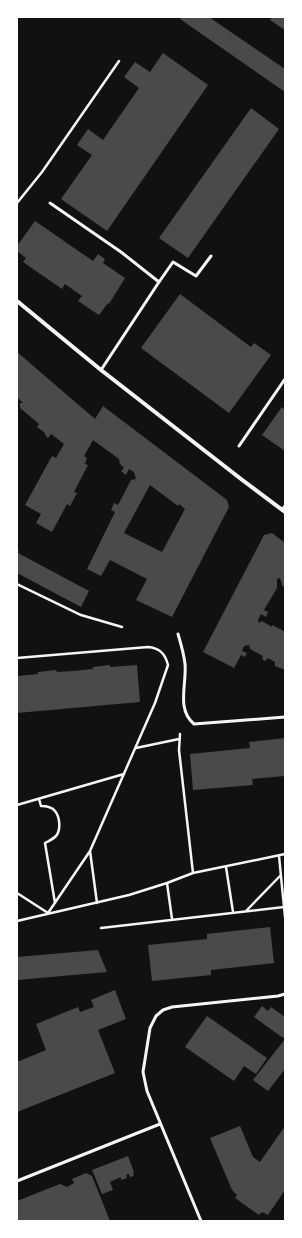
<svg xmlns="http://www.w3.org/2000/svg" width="302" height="1238" viewBox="0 0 302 1238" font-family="'Alegreya Sans',sans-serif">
	<rect width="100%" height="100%" fill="#111"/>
	<path fill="#4a4a4a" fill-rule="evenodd" d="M 182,17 L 209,17 L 285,69 L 285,92 L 180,19 Z
		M 272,17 L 285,17 L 285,30 L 270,20 Z
		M 163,53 L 208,85 L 107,231 L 61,199 L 92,155 L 77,145 L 88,129 L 103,140 L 139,88 L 124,77 L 135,62 L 150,72 Z
		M 251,108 L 279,129 L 188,258 L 159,238 Z
		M 35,221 L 93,261 L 98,254 L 105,259 L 103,263 L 125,278 L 109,304 L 108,303 L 99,315 L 78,301 L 82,296 L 65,284 L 62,289 L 23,262 L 26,258 L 17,251 L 17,246 Z
		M 180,294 L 251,347 L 254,343 L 271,355 L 229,413 L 141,348 Z
		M 17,352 L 95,419 L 103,406 L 227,500 L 229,507 L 172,617 L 136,600 L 147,579 L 110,560 L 101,576 L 87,569 L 115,512 L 111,510 L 114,503 L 118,505 L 131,480 L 136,479 L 134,472 L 129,469 L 126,475 L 121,471 L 124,468 L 120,464 L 119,459 L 93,440 L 84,456 L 87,458 L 85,464 L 88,465 L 74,492 L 77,493 L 70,506 L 67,504 L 52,532 L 36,523 L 41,514 L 25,505 L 52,456 L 56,458 L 64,444 L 51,434 L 48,438 L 45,435 L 45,433 L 37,427 L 39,424 L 20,408 L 20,403 L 23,403 L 17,397 ZM 150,485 L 178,506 L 179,504 L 185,509 L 162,552 L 124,533 Z
		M 282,407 L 285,410 L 285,451 L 262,435 Z
		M 272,533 L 285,543 L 285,588 L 282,585 L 280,578 L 277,579 L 277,588 L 264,610 L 268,612 L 266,617 L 261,614 L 258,620 L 259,623 L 262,621 L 272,627 L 272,625 L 284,631 L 285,670 L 275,666 L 275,662 L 268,658 L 265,661 L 262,659 L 263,656 L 250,649 L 249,645 L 244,646 L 242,651 L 247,653 L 245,657 L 241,655 L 234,668 L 203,652 L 264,535 Z
		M 17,549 L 19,551 L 18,553 L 89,591 L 81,607 L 17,573 Z
		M 110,665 L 110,667 L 137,665 L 140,702 L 17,713 L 17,676 L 38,674 L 38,672 L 56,670 L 57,672 L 73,671 L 93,669 L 93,667 Z
		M 285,738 L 285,776 L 252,779 L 253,785 L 193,790 L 190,754 L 250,748 L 249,742 Z
		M 270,927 L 274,963 L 211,970 L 211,975 L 152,981 L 148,945 L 207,939 L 207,934 Z
		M 98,950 L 107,972 L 17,980 L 17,957 Z
		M 115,990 L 126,1019 L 98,1030 L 115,1073 L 17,1112 L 17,1062 L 46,1050 L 36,1024 L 78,1007 L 80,1012 L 94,1007 L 91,1000 Z
		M 262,1006 L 268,1011 L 271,1007 L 285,1017 L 285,1035 L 283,1038 L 254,1017 Z
		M 207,1016 L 267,1058 L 256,1074 L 244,1066 L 234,1081 L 185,1047 Z
		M 285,1039 L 285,1069 L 268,1091 L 253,1080 Z
		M 240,1126 L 253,1157 L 260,1162 L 285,1126 L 285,1190 L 268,1215 L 262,1212 L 259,1215 L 235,1198 L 237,1195 L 232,1190 L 210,1138 Z
		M 128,1156 L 134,1172 L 133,1173 L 134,1176 L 130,1177 L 129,1174 L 126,1175 L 127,1178 L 121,1180 L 121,1177 L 110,1182 L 113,1190 L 102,1194 L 92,1170 Z
		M 86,1173 L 92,1176 L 110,1221 L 17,1221 L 17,1201 L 60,1184 L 67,1187 L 74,1183 L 72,1179 Z"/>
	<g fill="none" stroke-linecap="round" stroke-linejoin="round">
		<path stroke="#f5f5f5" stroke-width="2.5" d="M 17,203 L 42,172 L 119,61
			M 17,584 L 81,615 L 122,627
			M 17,658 L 148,647 C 159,648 165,653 168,665 L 155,703 L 90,851 L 97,903
			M 180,734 L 179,750 L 193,873
			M 136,748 L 179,739
			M 39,799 L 41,806 C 45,806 52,807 55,811 C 60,817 61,830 56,836 C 53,839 49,841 45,843 L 55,903
			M 17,805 L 124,774
			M 279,856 L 285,917
			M 226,867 L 233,912
			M 167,883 L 172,919
			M 17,893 L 48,913 L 90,851
			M 246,911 L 280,876
			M 17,921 L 129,895 L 167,883 L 193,873 L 285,854
			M 101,928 L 284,907"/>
		<path stroke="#f5f5f5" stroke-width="3" d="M 50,203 L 121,252 L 159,282 L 101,370
			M 159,282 L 173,262 L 196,276 L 211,256
			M 239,446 L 285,379
			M 282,510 L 285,506
			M 178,634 C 181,644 184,654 185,664 C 187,684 176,709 194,724 L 285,717
			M 17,1181 L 160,1124
			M 201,1221 L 147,1091 L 143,1072 L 150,1028 L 156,1016 L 163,1010 L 172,1007 L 278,996 L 285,994"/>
		<path stroke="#f5f5f5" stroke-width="4" d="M 17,301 L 101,370 L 241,479 L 285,512"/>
	</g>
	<rect width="302" height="1238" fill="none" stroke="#ffffff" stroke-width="36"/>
</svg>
